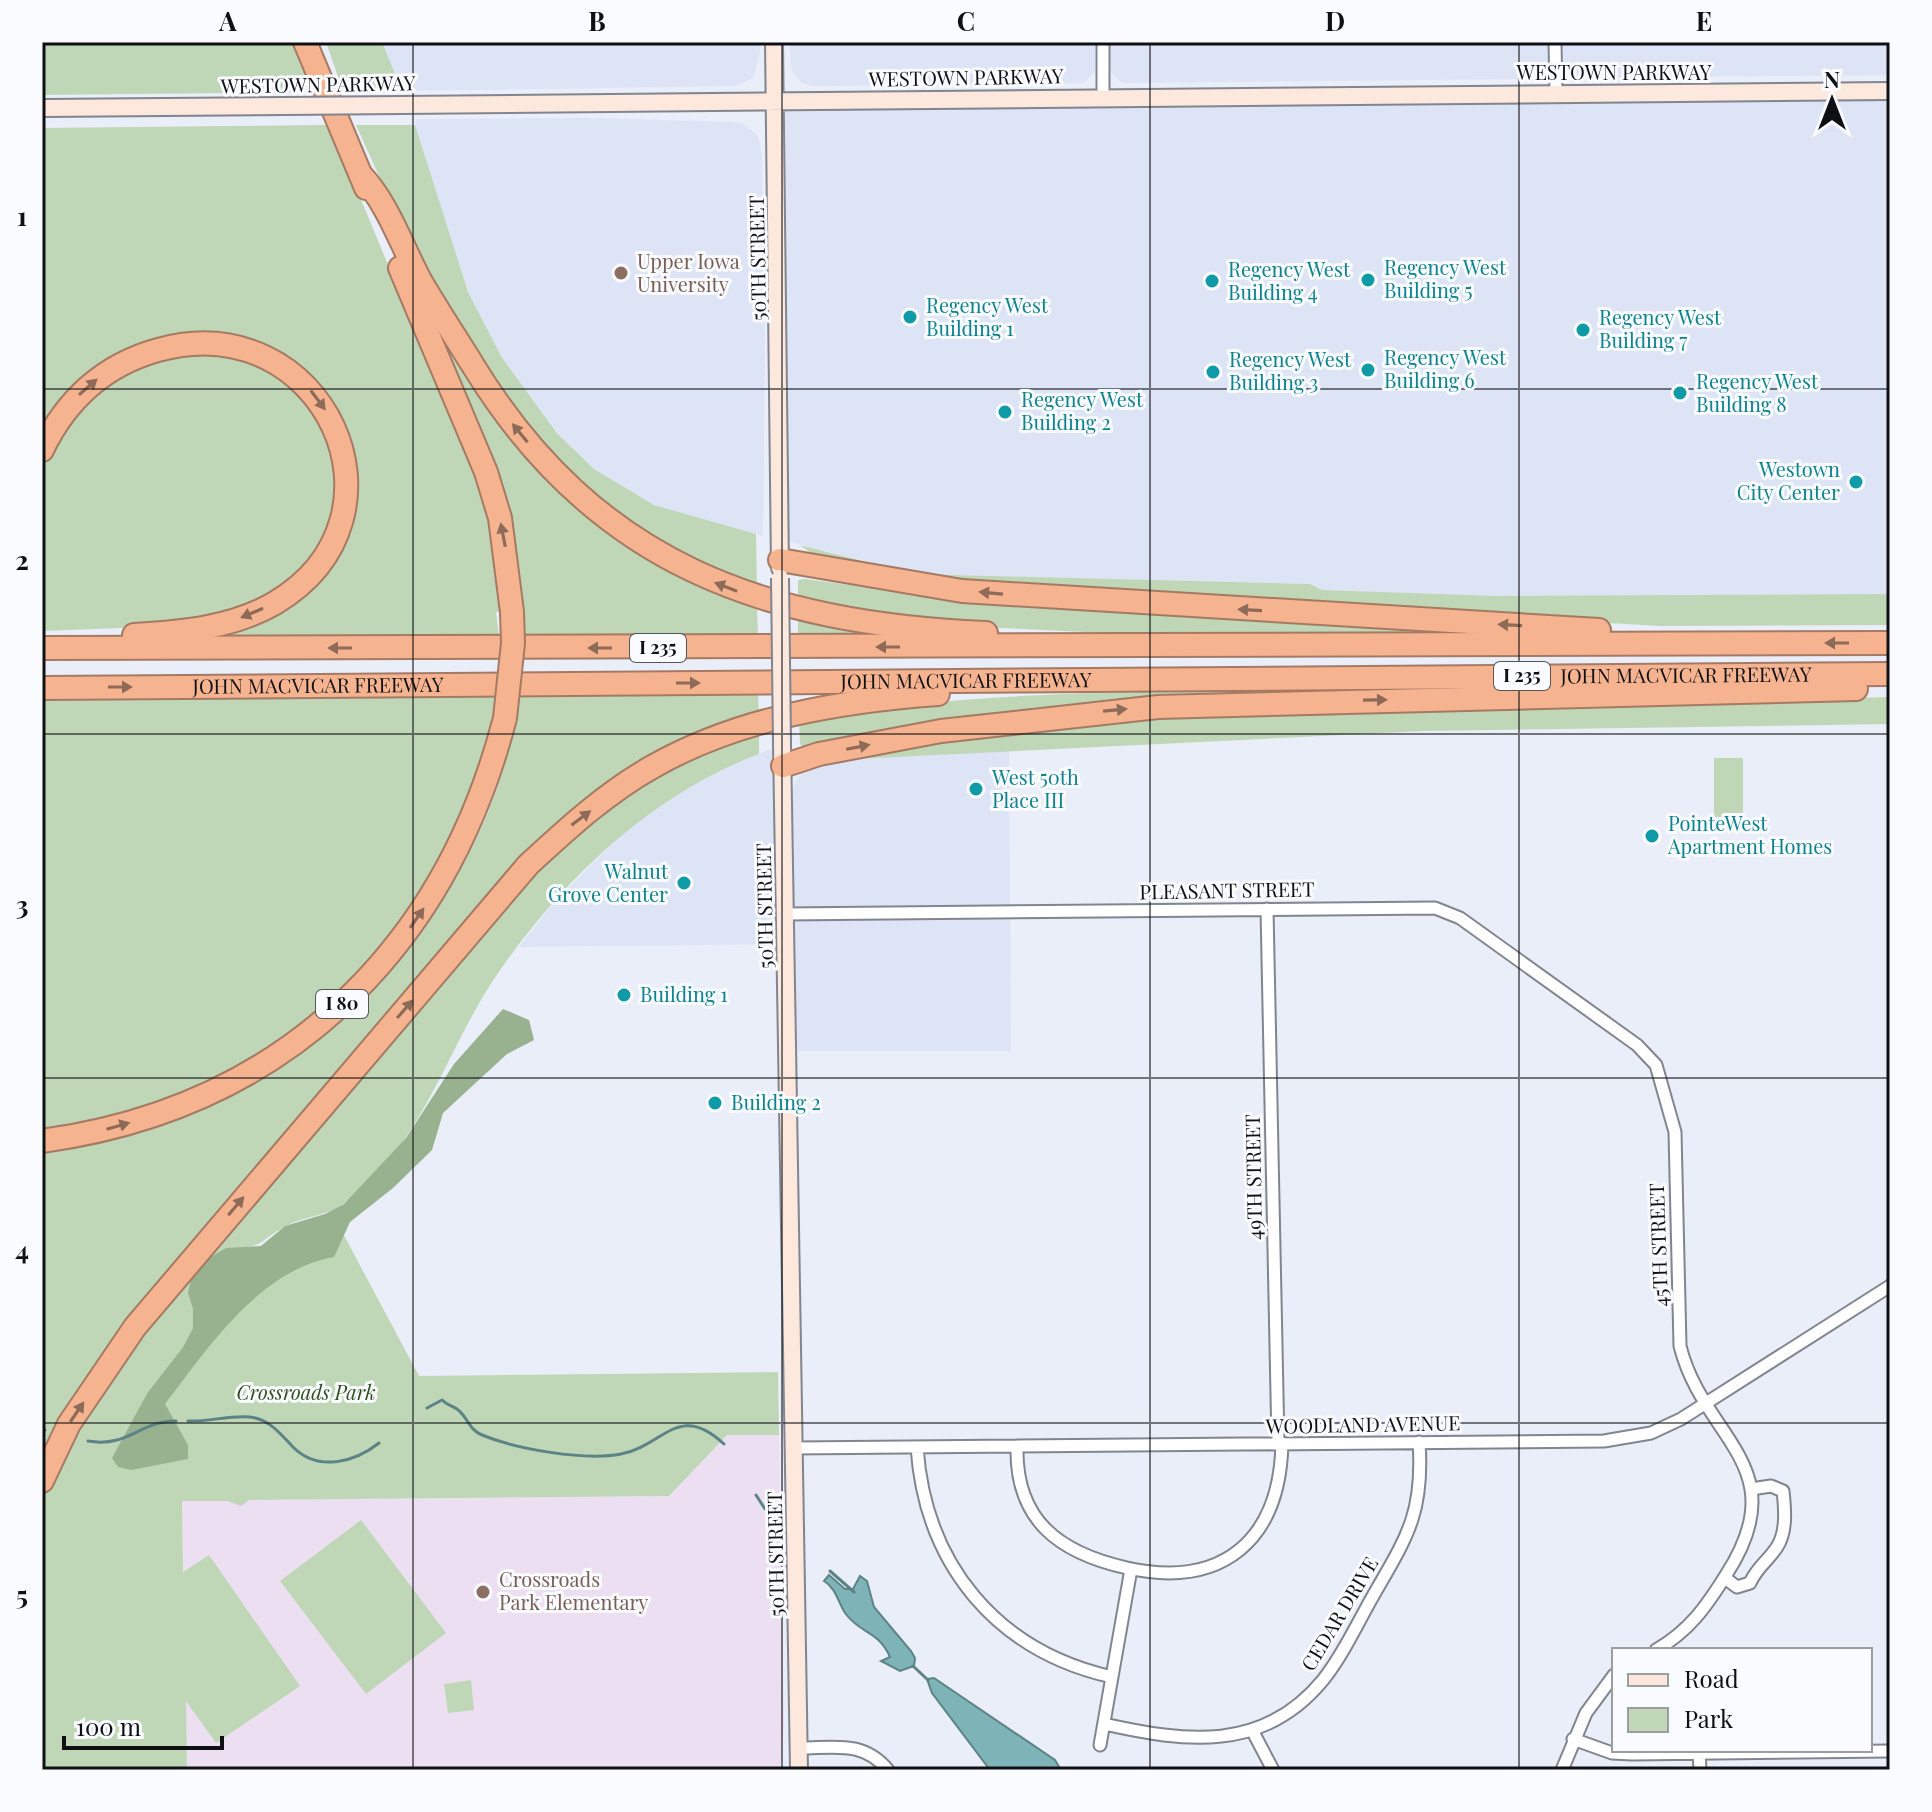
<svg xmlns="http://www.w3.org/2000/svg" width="1932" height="1812" viewBox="0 0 1932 1812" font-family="'Playfair Display',serif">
	<rect width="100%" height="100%" fill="#e9eef9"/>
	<path fill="#dce4f6" d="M 382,42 L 760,42 L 760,52 L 753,78 L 735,86 L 402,91 Z
		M 789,42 L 1095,42 L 1095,72 L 1083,83 L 813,86 L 802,83 L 792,72 Z
		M 1110,42 L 1548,42 L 1548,65 L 1543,75 L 1535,79 L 1122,83 L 1111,73 Z
		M 1563,42 L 1890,42 L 1890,75 L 1576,78 L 1564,69 Z
		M 1890,91 L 1890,594 L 1498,596 L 1322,590 L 1310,584 L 913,574 L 780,539 L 776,100 Z
		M 590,118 L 732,122 L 744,124 L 758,136 L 762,155 L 765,354 L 763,536 L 654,505 L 594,469 L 557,432 L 501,356 L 468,292 L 416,135 L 415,119 Z
		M 782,744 L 785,821 L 794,785 L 802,772 L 812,765 L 834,760 L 1009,750 L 1011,1051 L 788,1051 L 785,944 L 519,947 L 555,901 L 629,827 L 689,784 Z"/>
	<path fill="#eddff2" d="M 727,1435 L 779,1435 L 784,1725 L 780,1770 L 187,1770 L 182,1501 L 669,1496 Z"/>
	<path fill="#bfd7b6" d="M 45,42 L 294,42 L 316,92 L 42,95 Z
		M 326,42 L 382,42 L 402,91 L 343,91 Z
		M 330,125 L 475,474 L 492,532 L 503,612 L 496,612 L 499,637 L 189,638 L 304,587 L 351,476 L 294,365 L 159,343 L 42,433 L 42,128 Z
		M 356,125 L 415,125 L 468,292 L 501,356 L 557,433 L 594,469 L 654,505 L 756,534 L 757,594 L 663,549 L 556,464 L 473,353 L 401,225 Z
		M 435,323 L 613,535 L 683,577 L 757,606 L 758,636 L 524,636 L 522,588 L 511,518 Z
		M 212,352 L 272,368 L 321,416 L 337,466 L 333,517 L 319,548 L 289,583 L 238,612 L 147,627 L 42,631 L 42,466 L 70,414 L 135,365 Z
		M 800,545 L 913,574 L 1310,584 L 1322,590 L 1498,596 L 1890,594 L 1890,625 L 1661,626 L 1365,609 L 918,576 L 818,558 Z
		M 805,579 L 969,601 L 1447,627 L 1447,633 L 1106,633 L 939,625 L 798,605 L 798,580 Z
		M 798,618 L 873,631 L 873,636 L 798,635 Z
		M 1359,691 L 805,749 L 800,744 L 799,721 C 983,687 1173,692 1359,691 Z
		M 758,692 L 759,717 L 651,762 L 407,997 L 42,1464 L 42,1152 C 88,1144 133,1135 177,1118 C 354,1048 494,884 520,693 Z
		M 498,694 L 496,718 L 459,830 L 400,928 L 330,1003 L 231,1073 L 131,1113 L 42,1132 L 42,700 Z
		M 1890,697 L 1890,724 L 1423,731 L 834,760 L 885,749 L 1100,719 Z
		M 759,731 L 759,754 C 648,796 560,882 494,979 C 445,1053 419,1151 343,1204 C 325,1217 304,1216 286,1226 C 256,1242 266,1248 226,1248 L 189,1293 L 193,1309 L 193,1328 L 183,1347 L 148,1392 L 134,1421 L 266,1279 L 338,1224 L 419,1376 L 778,1372 L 779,1435 L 727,1435 L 669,1496 L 249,1500 L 241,1506 L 228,1501 L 182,1501 L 183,1572 L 209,1555 L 300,1686 L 216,1743 L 186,1701 L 187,1770 L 42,1770 L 42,1492 L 51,1471 L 144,1321 L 534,867 L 589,818 L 657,772 Z
		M 1714,758 L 1743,758 L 1743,817 L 1714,817 Z
		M 361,1520 L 446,1633 L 366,1694 L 280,1581 Z
		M 471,1680 L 474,1710 L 448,1713 L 444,1684 Z"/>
	<path fill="#98b18f" d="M 503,1009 L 529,1020 L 534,1040 L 507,1054 L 443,1113 L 432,1150 L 393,1188 L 350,1222 L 334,1257 C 259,1270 208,1348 165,1404 L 188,1445 L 188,1459 L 131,1470 L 118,1467 L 112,1458 L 148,1392 L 183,1347 L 193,1328 L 193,1309 L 188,1293 L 192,1274 L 206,1260 L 226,1248 L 261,1246 L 285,1226 L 325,1214 L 344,1204 L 406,1138 L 454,1064 Z"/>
	<path fill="#7eb4b7" stroke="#5c8386" stroke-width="2" d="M 829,1575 L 845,1589 L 853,1589 L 860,1576 L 867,1581 L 874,1607 L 911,1651 L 915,1658 L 914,1666 L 900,1671 L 881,1661 L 890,1657 C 878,1630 860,1634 845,1613 C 838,1602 836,1588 824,1581 Z
		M 934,1678 L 1055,1760 L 1061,1770 L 990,1770 L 932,1693 L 927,1679 Z"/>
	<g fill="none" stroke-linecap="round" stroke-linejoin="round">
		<path stroke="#5c8386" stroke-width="3" d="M 427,1408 L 442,1400 C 447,1405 451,1405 457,1409 C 467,1416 469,1430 482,1435 C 516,1449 584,1461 621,1454 C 664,1446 678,1401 724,1444
			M 188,1421 C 208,1422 230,1415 250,1417 C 270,1419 281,1435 294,1448 C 319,1472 355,1462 379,1443
			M 42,1430 L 45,1430
			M 88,1441 C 129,1448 139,1421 176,1421
			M 756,1495 L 765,1509
			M 830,1571 L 854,1592
			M 913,1666 L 928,1680"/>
		<defs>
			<path id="street" d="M 1103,42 L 1103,97
				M 1555,42 L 1556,93
				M 1267,909 L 1278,1443
				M 785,914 L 1435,908 L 1460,918 L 1637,1045 L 1656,1065 L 1675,1132 L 1680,1346 C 1703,1439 1797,1466 1726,1575 C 1706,1607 1689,1631 1656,1650
				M 1017,1446 C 1015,1521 1060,1553 1127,1568 C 1223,1589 1280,1540 1282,1443
				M 917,1447 C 925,1564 996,1651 1112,1677
				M 794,1448 L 1604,1441 L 1651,1433 L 1681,1419 L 1890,1286
				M 1725,1578 L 1737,1587 L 1750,1583 C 1757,1567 1768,1561 1777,1547 C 1787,1532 1785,1509 1783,1491 L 1771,1486 L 1751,1489
				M 1104,1724 C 1185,1742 1263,1753 1323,1680 C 1343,1655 1357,1624 1373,1596 C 1407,1537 1424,1513 1419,1442
				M 1252,1730 L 1273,1770
				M 1573,1739 L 1612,1753 L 1632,1754 L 1890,1751
				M 1100,1745 L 1131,1569
				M 799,1748 C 835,1748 863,1740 888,1770
				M 1699,1753 L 1700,1770
				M 1562,1770 L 1586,1713 L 1614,1675"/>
			<path id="secondary" d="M 774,42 L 780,568
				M 402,105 L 1890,91
				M 782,744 L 799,1770"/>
			<g id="highway">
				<path d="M 305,42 L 366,188"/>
				<path d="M 361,175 C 388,204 401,244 420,280 C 437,309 456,338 474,367 C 595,564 764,623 986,633"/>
				<path d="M 400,268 L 486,472 L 500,518 L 512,612"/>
				<path d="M 42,450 C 66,400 104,365 158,350 C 323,304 421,516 275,603 C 232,628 182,632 134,635"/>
				<path d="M 780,560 L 962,591 L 1599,630"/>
				<path d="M 42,648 L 1890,643"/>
				<path id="s1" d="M 42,688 L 1890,674"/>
				<path d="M 783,766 L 819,754 L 941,731 L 1158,707 L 1856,689"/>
				<path d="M 42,1141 C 284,1108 445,950 505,718"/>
				<path d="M 42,1481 L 69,1424 L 135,1327 L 528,865 C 567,829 607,792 654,766 C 739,718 841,701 938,694"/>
			</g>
		</defs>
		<use href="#street" stroke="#80858f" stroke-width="15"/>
		<use href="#secondary" stroke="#80858f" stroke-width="20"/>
		<use href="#highway" stroke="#a57a64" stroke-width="26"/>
		<use href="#street" stroke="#fff" stroke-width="11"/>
		<use href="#secondary" stroke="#fce8dd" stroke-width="16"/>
		<use href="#highway" stroke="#f6b38f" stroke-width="22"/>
		<defs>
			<path id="secondary-bridge" d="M 42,108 L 402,105
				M 780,578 L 782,744"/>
			<path id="highway-bridge" d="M 505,718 L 513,643 L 512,612"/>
		</defs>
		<use href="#secondary-bridge" stroke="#80858f" stroke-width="20" stroke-linecap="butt"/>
		<use href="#highway-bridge" stroke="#a57a64" stroke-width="26" stroke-linecap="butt"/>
		<use href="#secondary-bridge" stroke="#fce8dd" stroke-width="16"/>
		<use href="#highway-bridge" stroke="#f6b38f" stroke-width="22"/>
	</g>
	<defs><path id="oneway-solid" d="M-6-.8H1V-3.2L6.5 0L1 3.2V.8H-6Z" transform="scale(2)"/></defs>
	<g fill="#8e6a58">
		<use href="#oneway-solid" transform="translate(88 387) rotate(-41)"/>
		<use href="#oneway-solid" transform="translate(318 400) rotate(53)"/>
		<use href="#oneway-solid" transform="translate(520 433) rotate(-129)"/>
		<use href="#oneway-solid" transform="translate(503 535) rotate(-101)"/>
		<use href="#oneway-solid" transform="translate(726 587) rotate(-159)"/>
		<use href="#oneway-solid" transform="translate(991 593) rotate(-175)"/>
		<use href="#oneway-solid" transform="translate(1250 610) rotate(-177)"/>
		<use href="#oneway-solid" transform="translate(252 613) rotate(157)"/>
		<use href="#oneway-solid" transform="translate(1510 625) rotate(-177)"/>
		<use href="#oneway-solid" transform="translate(1837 643) rotate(-180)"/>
		<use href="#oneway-solid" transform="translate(888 647) rotate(180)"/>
		<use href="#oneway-solid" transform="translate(340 648) rotate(180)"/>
		<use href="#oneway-solid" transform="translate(600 648) rotate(180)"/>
		<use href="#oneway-solid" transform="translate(688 683)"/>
		<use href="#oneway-solid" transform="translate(120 687)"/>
		<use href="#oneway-solid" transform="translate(1375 700) rotate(-1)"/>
		<use href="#oneway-solid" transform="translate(1115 710) rotate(-5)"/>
		<use href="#oneway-solid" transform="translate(858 747) rotate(-11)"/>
		<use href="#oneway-solid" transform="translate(581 818) rotate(-37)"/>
		<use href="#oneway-solid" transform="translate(417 918) rotate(-55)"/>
		<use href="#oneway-solid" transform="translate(405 1009) rotate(-49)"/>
		<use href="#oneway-solid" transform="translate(118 1126) rotate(-16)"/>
		<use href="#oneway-solid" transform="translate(236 1206) rotate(-50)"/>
		<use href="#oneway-solid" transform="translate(77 1412) rotate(-56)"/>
	</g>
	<path fill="none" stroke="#0e1014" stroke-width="2" stroke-opacity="0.55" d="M 413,42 L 413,1770M 782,42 L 782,1770M 1150,42 L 1150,1770M 1519,42 L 1519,1770M 42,389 L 1890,389M 42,734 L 1890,734M 42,1078 L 1890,1078M 42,1423 L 1890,1423"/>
	<g fill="#8d6e63" stroke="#fafbfe" stroke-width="3">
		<circle cx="621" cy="273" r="8"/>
		<circle cx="483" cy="1592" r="8"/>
	</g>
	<g fill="#0f9aa8" stroke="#fafbfe" stroke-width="3">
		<circle cx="1368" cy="280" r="8"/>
		<circle cx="1212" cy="281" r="8"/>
		<circle cx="910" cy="317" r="8"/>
		<circle cx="1583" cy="330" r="8"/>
		<circle cx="1368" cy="370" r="8"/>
		<circle cx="1213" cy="372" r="8"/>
		<circle cx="1680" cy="393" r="8"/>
		<circle cx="1005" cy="412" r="8"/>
		<circle cx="1856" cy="482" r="8"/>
		<circle cx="976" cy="789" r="8"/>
		<circle cx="1652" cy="836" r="8"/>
		<circle cx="684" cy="883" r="8"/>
		<circle cx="624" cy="995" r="8"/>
		<circle cx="715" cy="1103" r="8"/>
	</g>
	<g text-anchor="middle" stroke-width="6" stroke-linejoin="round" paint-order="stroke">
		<g fill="#fafbfe" stroke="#55565a" stroke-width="2">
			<rect x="630" y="634" width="56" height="28" rx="6"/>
			<rect x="1494" y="662" width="56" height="28" rx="6"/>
			<rect x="316" y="990" width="52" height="28" rx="6"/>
		</g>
		<g font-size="18" font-weight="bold" fill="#0e1014">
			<text x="658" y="654">I 235</text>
			<text x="1522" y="682">I 235</text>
			<text x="342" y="1010">I 80</text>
		</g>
		<g font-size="20" fill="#0e1014" stroke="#fafbfe">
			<text x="1614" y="80">WESTOWN PARKWAY</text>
			<text transform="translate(966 78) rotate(-1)" y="7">WESTOWN PARKWAY</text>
			<text transform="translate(318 85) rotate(-1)" y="7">WESTOWN PARKWAY</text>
			<text transform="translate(758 258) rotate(-91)" y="7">50TH STREET</text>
			<text dy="7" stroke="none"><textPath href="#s1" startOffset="1644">JOHN MACVICAR FREEWAY</textPath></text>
			<text dy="7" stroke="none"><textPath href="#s1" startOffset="924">JOHN MACVICAR FREEWAY</textPath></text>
			<text dy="7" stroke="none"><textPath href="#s1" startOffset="276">JOHN MACVICAR FREEWAY</textPath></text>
			<text transform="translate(1227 891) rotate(-1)" y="7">PLEASANT STREET</text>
			<text transform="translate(765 906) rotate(-91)" y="7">50TH STREET</text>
			<text transform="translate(1254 1177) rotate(-91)" y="7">49TH STREET</text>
			<text transform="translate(1659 1245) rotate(-92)" y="7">45TH STREET</text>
			<text transform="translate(1363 1425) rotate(-1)" y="7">WOODLAND AVENUE</text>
			<text transform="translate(776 1554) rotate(-91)" y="7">50TH STREET</text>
			<text transform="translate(1340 1614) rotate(-59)" y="7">CEDAR DRIVE</text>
		</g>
		<g font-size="20" fill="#785e54" stroke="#fafbfe" text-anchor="start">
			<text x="637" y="269">Upper Iowa<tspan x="637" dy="23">University</tspan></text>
			<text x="499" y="1587">Crossroads<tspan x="499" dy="23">Park Elementary</tspan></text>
		</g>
		<g font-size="20" fill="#0d838f" stroke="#fafbfe" text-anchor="start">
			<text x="1384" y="275">Regency West<tspan x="1384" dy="23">Building 5</tspan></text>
			<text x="1228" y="277">Regency West<tspan x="1228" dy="23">Building 4</tspan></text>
			<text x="926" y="313">Regency West<tspan x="926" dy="23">Building 1</tspan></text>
			<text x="1599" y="325">Regency West<tspan x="1599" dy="23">Building 7</tspan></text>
			<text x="1384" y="365">Regency West<tspan x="1384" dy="23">Building 6</tspan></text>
			<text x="1229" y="367">Regency West<tspan x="1229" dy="23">Building 3</tspan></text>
			<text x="1696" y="389">Regency West<tspan x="1696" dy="23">Building 8</tspan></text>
			<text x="1021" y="407">Regency West<tspan x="1021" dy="23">Building 2</tspan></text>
			<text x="1840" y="477" text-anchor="end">Westown<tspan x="1840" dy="23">City Center</tspan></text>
			<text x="992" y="785">West 50th<tspan x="992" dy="23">Place III</tspan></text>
			<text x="1668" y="831">PointeWest<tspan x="1668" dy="23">Apartment Homes</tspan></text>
			<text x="668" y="879" text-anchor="end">Walnut<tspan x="668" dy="23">Grove Center</tspan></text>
			<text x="640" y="1002">Building 1</text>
			<text x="731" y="1110">Building 2</text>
		</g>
		<g font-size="20" font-style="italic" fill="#2e501f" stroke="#fafbfe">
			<text x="306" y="1400">Crossroads Park</text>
		</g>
	</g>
	<rect width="1932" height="1812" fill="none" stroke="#fafbfe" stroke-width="88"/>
	<rect x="1612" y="1648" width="260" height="104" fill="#fafbfe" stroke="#9c9da0" stroke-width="2"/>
	<rect x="1628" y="1674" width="40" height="12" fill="#fce8dd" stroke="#9c9da0" stroke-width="2"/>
	<text x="1684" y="1688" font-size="24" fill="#0e1014">Road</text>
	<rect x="1628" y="1708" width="40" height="24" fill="#bfd7b6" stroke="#9c9da0" stroke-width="2"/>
	<text x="1684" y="1728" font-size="24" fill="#0e1014">Park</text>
	<g transform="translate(1832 100)" stroke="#fafbfe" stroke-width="6" paint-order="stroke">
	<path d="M0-6L14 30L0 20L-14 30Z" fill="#0e1014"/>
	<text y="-12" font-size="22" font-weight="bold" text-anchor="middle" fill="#0e1014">N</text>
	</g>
	<path d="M64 1736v12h158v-12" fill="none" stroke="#0e1014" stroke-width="4"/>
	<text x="76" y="1736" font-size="24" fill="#0e1014" stroke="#fafbfe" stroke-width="6" paint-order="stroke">100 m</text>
	<rect x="44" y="44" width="1844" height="1724" fill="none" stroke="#0e1014" stroke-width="3"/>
	<g font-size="26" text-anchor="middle" font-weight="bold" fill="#0e1014">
		<text x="228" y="31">A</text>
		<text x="597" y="31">B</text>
		<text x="966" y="31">C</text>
		<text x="1335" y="31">D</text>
		<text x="1704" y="31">E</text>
		<text x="22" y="226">1</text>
		<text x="22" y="570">2</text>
		<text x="22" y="915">3</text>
		<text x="22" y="1260">4</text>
		<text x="22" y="1605">5</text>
	</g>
</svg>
